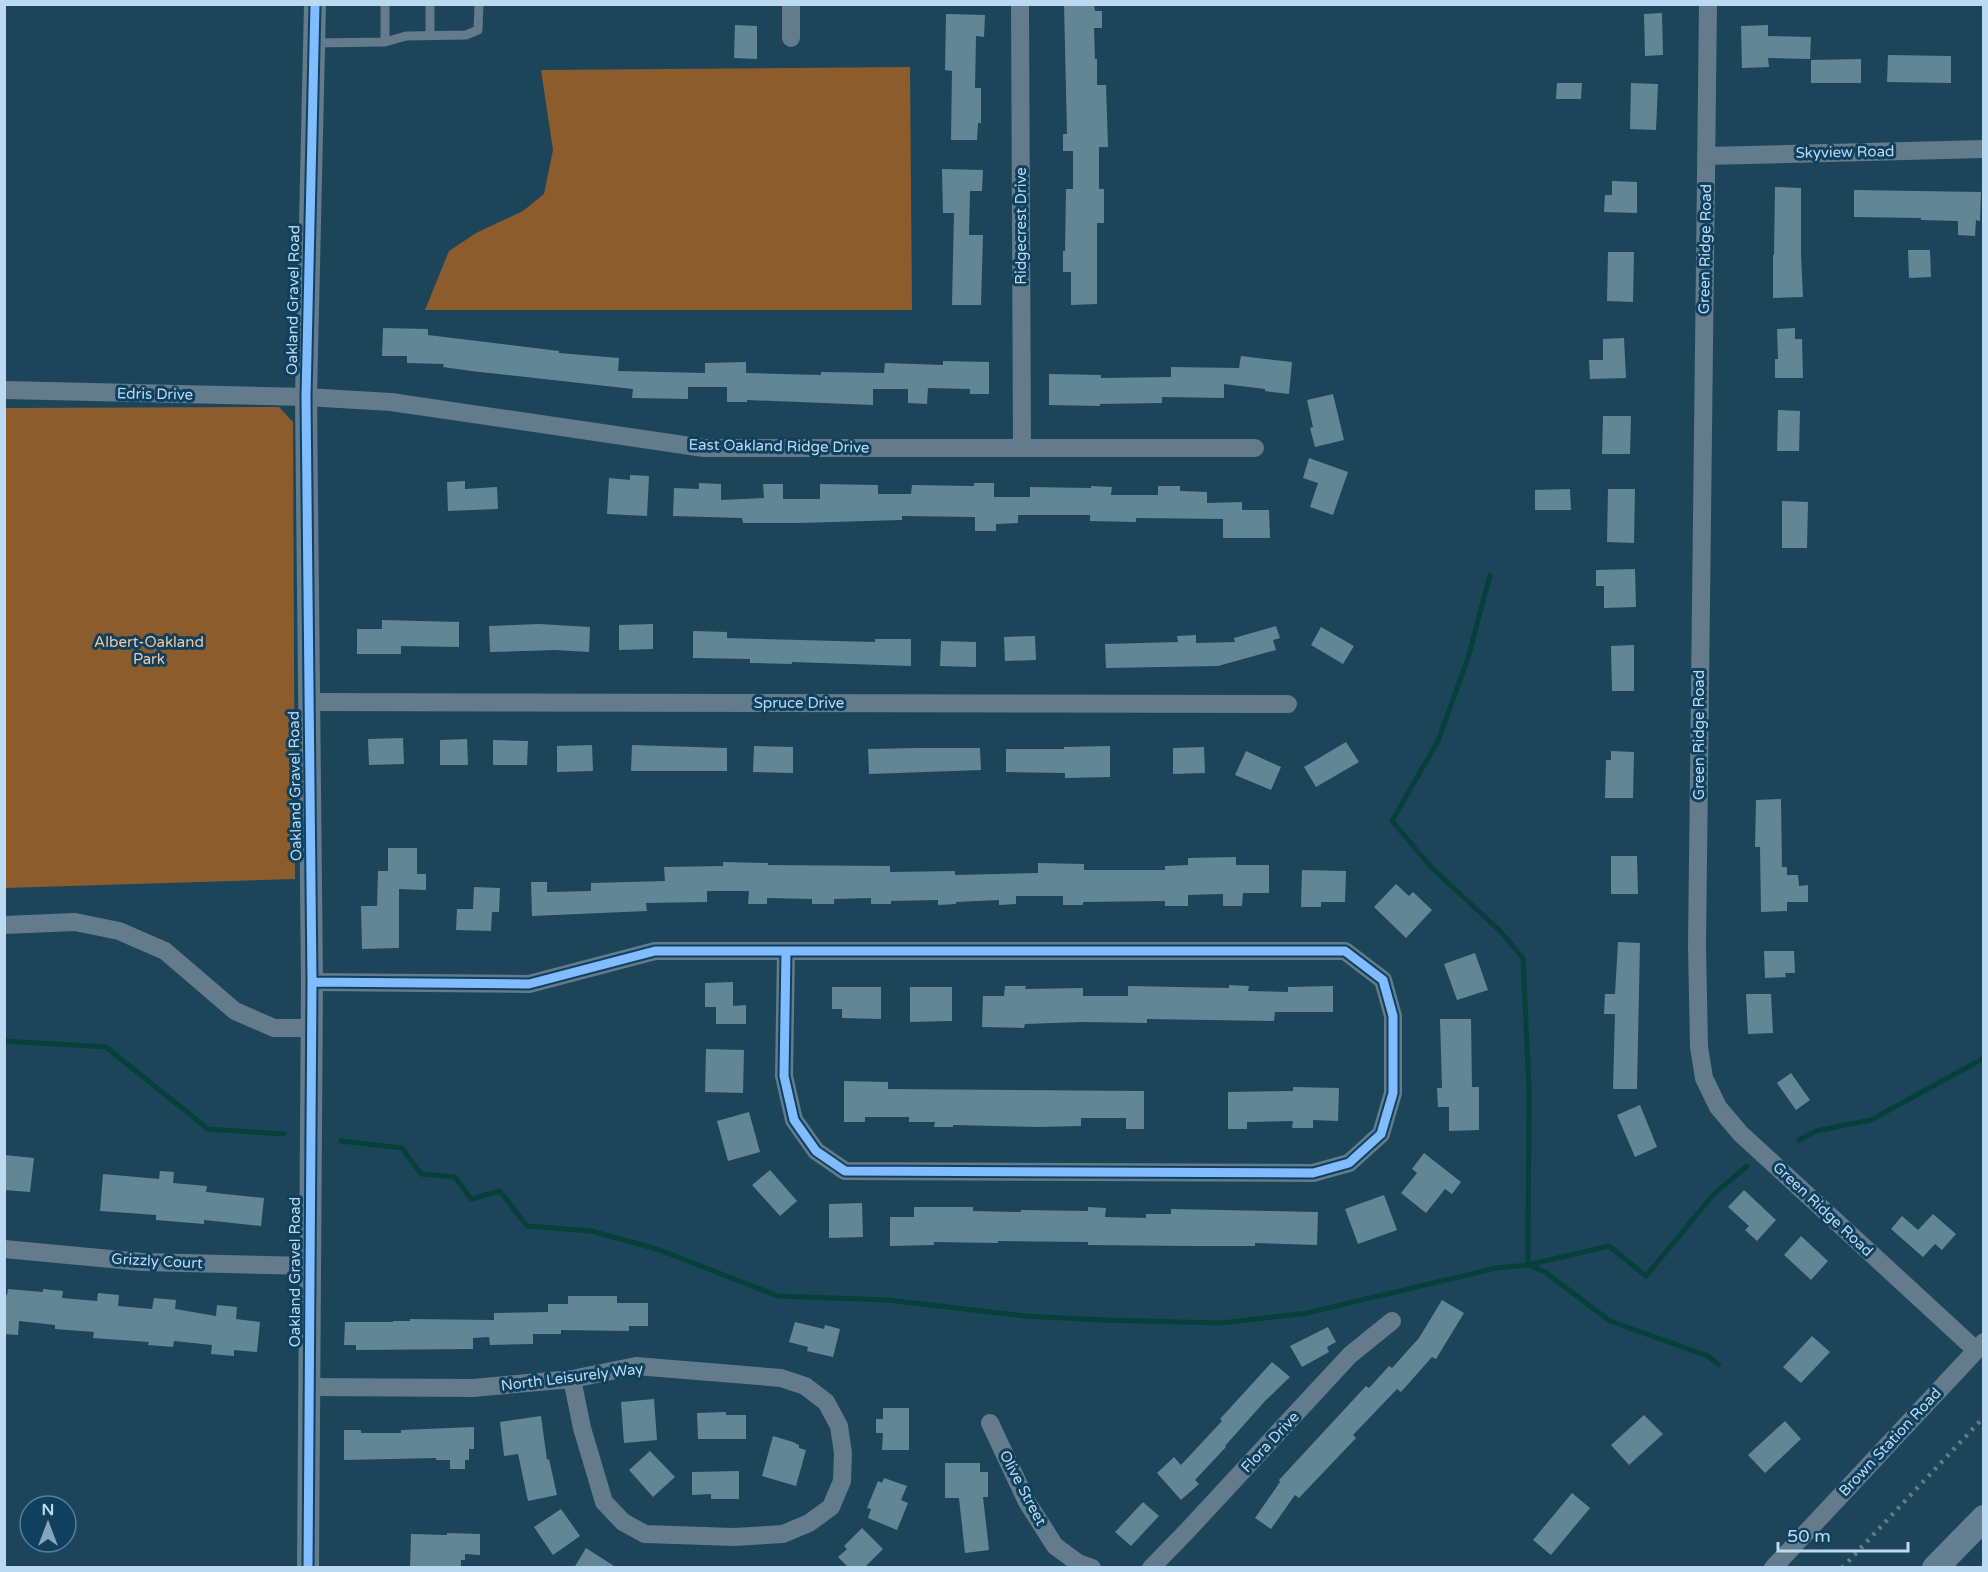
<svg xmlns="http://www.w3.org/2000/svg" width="1988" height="1572" viewBox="0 0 1988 1572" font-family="'Varela Round',sans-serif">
	<rect width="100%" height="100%" fill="#1c4559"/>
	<path fill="#8c5c2d" d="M 910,67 L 912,310 L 425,310 L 449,251 L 476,233 L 523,211 L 544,194 L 553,150 L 541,70 Z
		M 279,407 L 293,422 L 295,879 L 5,888 L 5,408 Z"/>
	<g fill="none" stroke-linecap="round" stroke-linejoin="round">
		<path stroke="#05403a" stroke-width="5" d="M 1490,575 L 1468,658 L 1438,741 L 1392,821 L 1431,867 L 1500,931 L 1523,958 L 1529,1088 L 1528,1265 L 1609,1246 L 1646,1276 L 1713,1195 L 1747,1166
			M 4,1041 L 106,1047 L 208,1129 L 284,1134
			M 1799,1140 L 1816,1131 L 1871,1120 L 1984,1058
			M 341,1141 L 402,1148 L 421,1174 L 455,1177 L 471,1199 L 500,1191 L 527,1226 L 591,1231 L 657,1249 L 778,1296 L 888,1300 L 1025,1316 L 1103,1320 L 1222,1323 L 1307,1313 L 1496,1268 L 1528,1265 L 1545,1272 L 1610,1321 L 1708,1356 L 1719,1365"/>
	</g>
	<path fill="#638694" d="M 1064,4 L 1094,4 L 1095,11 L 1102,11 L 1102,28 L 1094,28 L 1095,59 L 1097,59 L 1097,85 L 1106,85 L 1108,147 L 1099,147 L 1099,189 L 1104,189 L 1104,223 L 1097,223 L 1097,304 L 1071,305 L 1071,272 L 1063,272 L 1063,251 L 1065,251 L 1066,189 L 1073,189 L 1073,151 L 1063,151 L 1063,134 L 1067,134 Z
		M 1662,13 L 1663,55 L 1645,56 L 1644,14 Z
		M 946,14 L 985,15 L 984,37 L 976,36 L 975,88 L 981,88 L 981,123 L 978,123 L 977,140 L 951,140 L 952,71 L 945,70 Z
		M 735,25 L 757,26 L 757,59 L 734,58 Z
		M 1768,25 L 1768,36 L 1811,37 L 1810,59 L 1768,58 L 1769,67 L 1742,68 L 1741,26 Z
		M 1888,55 L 1951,56 L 1951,83 L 1887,82 Z
		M 1861,59 L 1861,83 L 1811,83 L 1811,60 Z
		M 1557,83 L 1582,83 L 1581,99 L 1556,99 Z
		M 1631,83 L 1658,84 L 1656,130 L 1630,129 Z
		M 942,169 L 983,170 L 982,191 L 970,191 L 969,235 L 983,235 L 981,305 L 952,305 L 954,213 L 943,213 Z
		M 1612,181 L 1637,182 L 1637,213 L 1604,212 L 1605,195 L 1612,195 Z
		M 1775,187 L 1801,188 L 1801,255 L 1803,297 L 1773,298 L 1773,255 L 1774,255 Z
		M 1854,190 L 1981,192 L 1980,221 L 1976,220 L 1975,236 L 1958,235 L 1958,221 L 1921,220 L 1921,218 L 1854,217 Z
		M 1908,250 L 1930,250 L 1931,277 L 1909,278 Z
		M 1608,252 L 1634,252 L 1633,302 L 1607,301 Z
		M 383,328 L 428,329 L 428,335 L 559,351 L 559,353 L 619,358 L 618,371 L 705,373 L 705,363 L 746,362 L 746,373 L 821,375 L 821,372 L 884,373 L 885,363 L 943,365 L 943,361 L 989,362 L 989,394 L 970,394 L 970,389 L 928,388 L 927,404 L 908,403 L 908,389 L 873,389 L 873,405 L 747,400 L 747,402 L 727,402 L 727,387 L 688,387 L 688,399 L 632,398 L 633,389 L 471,371 L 443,367 L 444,364 L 407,363 L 407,356 L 382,356 Z
		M 1795,328 L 1795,339 L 1802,339 L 1803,378 L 1775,378 L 1775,359 L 1778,359 L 1777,329 Z
		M 1624,338 L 1626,378 L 1590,379 L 1589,360 L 1603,360 L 1603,339 Z
		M 1241,356 L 1292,362 L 1289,394 L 1265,391 L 1265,389 L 1224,384 L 1224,398 L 1162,397 L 1162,403 L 1100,404 L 1100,406 L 1049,405 L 1049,374 L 1101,375 L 1101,378 L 1171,377 L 1171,367 L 1239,368 Z
		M 1333,394 L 1344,440 L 1315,447 L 1310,428 L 1313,427 L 1307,400 Z
		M 1778,410 L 1800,411 L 1799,451 L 1777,451 Z
		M 1603,416 L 1631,416 L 1630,454 L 1602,454 Z
		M 1309,458 L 1348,472 L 1333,515 L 1310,507 L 1318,483 L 1303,478 Z
		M 630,475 L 649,476 L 647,516 L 607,514 L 609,478 L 630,480 Z
		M 465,481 L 465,489 L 497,487 L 498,509 L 448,511 L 447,482 Z
		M 699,483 L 721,484 L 721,500 L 764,498 L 763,484 L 783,484 L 783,499 L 820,499 L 820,484 L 878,485 L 878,494 L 911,494 L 912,485 L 974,486 L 974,483 L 994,483 L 994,497 L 1030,497 L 1030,487 L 1091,488 L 1091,486 L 1112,487 L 1111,495 L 1158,495 L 1158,486 L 1180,486 L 1180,491 L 1207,492 L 1207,503 L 1242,502 L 1242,510 L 1269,510 L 1270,538 L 1223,538 L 1223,519 L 1136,518 L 1136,522 L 1090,521 L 1090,515 L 1018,515 L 1018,523 L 996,524 L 996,531 L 975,531 L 975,517 L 902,516 L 902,520 L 798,523 L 743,523 L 742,518 L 673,516 L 674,488 L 699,489 Z
		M 1570,489 L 1571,510 L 1535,510 L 1535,490 Z
		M 1608,489 L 1635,489 L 1634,543 L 1607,542 Z
		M 1782,501 L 1808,502 L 1807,548 L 1782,548 Z
		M 1635,569 L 1636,607 L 1604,608 L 1604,586 L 1596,586 L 1596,570 Z
		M 382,620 L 459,622 L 459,647 L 401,646 L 401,654 L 357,654 L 357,629 L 382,629 Z
		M 539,624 L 590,627 L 589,652 L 555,650 L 490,652 L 489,626 Z
		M 653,624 L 653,649 L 619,650 L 619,625 Z
		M 1276,626 L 1280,638 L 1273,640 L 1276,650 L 1218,666 L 1106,668 L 1105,644 L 1178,642 L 1177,636 L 1196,635 L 1196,643 L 1235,642 L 1234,638 Z
		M 1321,627 L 1354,646 L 1343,664 L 1311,645 Z
		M 693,631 L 727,632 L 727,638 L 875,642 L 875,639 L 911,639 L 911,666 L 792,662 L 792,664 L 750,663 L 750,659 L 693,658 Z
		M 1035,636 L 1036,660 L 1005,661 L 1004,637 Z
		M 941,641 L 976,642 L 976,667 L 940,666 Z
		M 1634,645 L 1634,691 L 1612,691 L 1611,646 Z
		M 403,738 L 404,764 L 369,765 L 368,739 Z
		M 467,739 L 468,765 L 440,765 L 440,740 Z
		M 493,740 L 528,741 L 527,765 L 493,765 Z
		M 1346,742 L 1359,762 L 1316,787 L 1304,767 Z
		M 592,745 L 593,771 L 557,772 L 557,746 Z
		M 632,745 L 727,748 L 727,771 L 631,771 Z
		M 754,746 L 793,747 L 793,773 L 753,772 Z
		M 1110,746 L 1110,777 L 1065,778 L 1065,773 L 1006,772 L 1006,749 L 1064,749 L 1064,747 Z
		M 1204,747 L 1205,773 L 1173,774 L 1173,748 Z
		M 918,748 L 980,748 L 981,770 L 869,774 L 868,749 Z
		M 1246,751 L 1281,767 L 1271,790 L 1235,775 Z
		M 1611,751 L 1634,752 L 1633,798 L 1605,798 L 1606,760 L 1611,760 Z
		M 1781,799 L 1782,867 L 1787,867 L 1787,875 L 1798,875 L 1799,886 L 1808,885 L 1808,902 L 1787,902 L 1787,911 L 1761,912 L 1760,847 L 1755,847 L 1756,800 Z
		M 388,848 L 417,848 L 417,874 L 426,874 L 426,890 L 399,889 L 399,948 L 362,949 L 361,906 L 377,906 L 378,871 L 388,871 Z
		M 1611,856 L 1637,856 L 1638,894 L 1611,894 Z
		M 1236,857 L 1236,865 L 1269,865 L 1269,893 L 1243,893 L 1242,906 L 1223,906 L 1223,894 L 1188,895 L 1188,906 L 1165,906 L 1165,901 L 1083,902 L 1083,905 L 1063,905 L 1063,896 L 1016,896 L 1016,904 L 999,905 L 999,900 L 956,902 L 956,904 L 938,905 L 938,900 L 891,901 L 891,904 L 871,904 L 871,898 L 834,899 L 834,904 L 812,904 L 812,899 L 767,898 L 767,904 L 748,904 L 749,891 L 707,891 L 707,902 L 646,903 L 647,911 L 532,916 L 531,882 L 547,882 L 547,892 L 591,891 L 591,883 L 665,881 L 664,867 L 723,866 L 723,862 L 768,863 L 768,865 L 890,866 L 890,872 L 955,871 L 955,875 L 1038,873 L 1038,863 L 1084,864 L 1084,870 L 1165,870 L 1165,866 L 1188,865 L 1188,858 Z
		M 1302,870 L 1346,871 L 1345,902 L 1321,902 L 1321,907 L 1301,907 Z
		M 1396,884 L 1409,896 L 1413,892 L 1432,910 L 1406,938 L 1374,907 Z
		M 474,887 L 500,888 L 499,912 L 492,912 L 491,931 L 456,930 L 457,909 L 473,909 Z
		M 1618,942 L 1640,943 L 1637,1089 L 1613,1089 L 1615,1014 L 1604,1014 L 1605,994 L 1615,994 Z
		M 1764,951 L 1794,951 L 1795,973 L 1785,973 L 1786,977 L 1765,978 Z
		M 1475,953 L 1488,990 L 1457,1000 L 1444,964 Z
		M 733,982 L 733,1006 L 746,1005 L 746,1024 L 716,1024 L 716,1007 L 705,1007 L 705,983 Z
		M 1229,985 L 1249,986 L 1248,991 L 1288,992 L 1288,987 L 1333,986 L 1333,1012 L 1275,1012 L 1274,1021 L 1147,1019 L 1147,1023 L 1083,1022 L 1025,1024 L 1024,1028 L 982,1027 L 983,996 L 1004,996 L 1005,986 L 1026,986 L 1025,989 L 1083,988 L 1083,996 L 1128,996 L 1128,986 L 1229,988 Z
		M 832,987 L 881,987 L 881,1019 L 842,1018 L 842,1009 L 832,1009 Z
		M 910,987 L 952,987 L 952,1021 L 910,1022 Z
		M 1746,994 L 1771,994 L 1773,1033 L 1748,1034 Z
		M 1440,1019 L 1471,1019 L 1472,1087 L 1479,1087 L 1479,1130 L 1449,1131 L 1449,1107 L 1438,1107 L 1437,1088 L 1442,1088 Z
		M 706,1049 L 744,1050 L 743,1093 L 705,1092 Z
		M 1791,1073 L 1810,1100 L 1796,1110 L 1777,1083 Z
		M 844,1081 L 888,1082 L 888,1089 L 1144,1091 L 1144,1129 L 1126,1129 L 1126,1118 L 1081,1118 L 1081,1126 L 1037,1127 L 953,1125 L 953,1127 L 934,1127 L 935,1122 L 909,1122 L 909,1117 L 865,1117 L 865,1122 L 844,1122 Z
		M 1293,1087 L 1339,1088 L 1338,1121 L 1313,1120 L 1313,1128 L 1292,1128 L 1293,1121 L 1247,1122 L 1247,1129 L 1228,1129 L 1228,1092 L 1293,1091 Z
		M 1640,1105 L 1657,1147 L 1635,1157 L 1617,1115 Z
		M 749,1112 L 760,1152 L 728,1161 L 717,1121 Z
		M 1424,1153 L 1461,1182 L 1452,1194 L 1445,1189 L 1426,1213 L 1401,1193 L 1417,1173 L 1412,1169 Z
		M 4,1155 L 34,1158 L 30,1192 L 4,1190 Z
		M 770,1170 L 797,1201 L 780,1216 L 752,1185 Z
		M 160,1171 L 174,1172 L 173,1183 L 207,1186 L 206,1192 L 264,1198 L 261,1226 L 204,1220 L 204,1224 L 156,1220 L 156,1215 L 100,1211 L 103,1174 L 159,1179 Z
		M 1744,1190 L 1776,1220 L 1757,1241 L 1745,1230 L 1749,1226 L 1728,1207 Z
		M 1384,1195 L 1397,1230 L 1358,1244 L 1345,1209 Z
		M 862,1203 L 863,1237 L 829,1238 L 829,1204 Z
		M 914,1207 L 973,1207 L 973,1211 L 1021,1212 L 1021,1210 L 1088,1211 L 1088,1207 L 1106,1208 L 1105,1217 L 1146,1218 L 1146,1214 L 1171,1214 L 1171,1209 L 1318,1212 L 1317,1245 L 1255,1243 L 1255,1246 L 1190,1246 L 1088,1245 L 1088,1242 L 998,1241 L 998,1243 L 934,1242 L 934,1245 L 890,1246 L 890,1217 L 914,1217 Z
		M 1933,1214 L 1956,1234 L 1942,1250 L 1935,1244 L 1923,1257 L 1891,1229 L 1902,1216 L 1918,1230 Z
		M 1801,1236 L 1828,1261 L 1811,1280 L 1784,1255 Z
		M 8,1289 L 43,1292 L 43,1289 L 63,1291 L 62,1298 L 97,1301 L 98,1293 L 119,1295 L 118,1306 L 152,1309 L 154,1298 L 176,1300 L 175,1309 L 216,1316 L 217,1305 L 237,1307 L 236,1319 L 260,1322 L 257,1352 L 234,1350 L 234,1356 L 211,1354 L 212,1345 L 174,1341 L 173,1347 L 148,1345 L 149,1342 L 93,1338 L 94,1332 L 55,1329 L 55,1325 L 19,1321 L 18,1335 L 4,1334 L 4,1295 L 7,1295 Z
		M 568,1296 L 617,1296 L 617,1303 L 648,1303 L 648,1326 L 629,1326 L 629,1331 L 561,1330 L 561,1334 L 533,1334 L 533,1344 L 490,1345 L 489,1337 L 473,1338 L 473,1349 L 356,1350 L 356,1345 L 344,1345 L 345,1322 L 393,1322 L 393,1321 L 410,1321 L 410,1319 L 494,1320 L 494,1313 L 548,1312 L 548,1304 L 568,1304 Z
		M 1442,1300 L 1464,1313 L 1436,1359 L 1432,1357 L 1401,1392 L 1397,1389 L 1353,1435 L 1356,1438 L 1299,1498 L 1295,1495 L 1271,1529 L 1255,1518 L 1280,1482 L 1279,1480 L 1366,1386 L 1369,1388 L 1389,1366 L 1392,1368 L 1419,1338 Z
		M 795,1322 L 824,1329 L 825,1325 L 840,1329 L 833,1357 L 807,1351 L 808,1347 L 789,1342 Z
		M 1328,1327 L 1336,1342 L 1327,1347 L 1329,1352 L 1302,1367 L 1290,1346 Z
		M 1812,1336 L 1830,1352 L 1801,1383 L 1783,1367 Z
		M 1272,1362 L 1290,1377 L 1265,1401 L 1225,1446 L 1226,1447 L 1195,1480 L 1199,1484 L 1181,1500 L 1157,1473 L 1174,1457 L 1181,1465 L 1222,1421 L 1220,1419 Z
		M 654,1399 L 657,1440 L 624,1443 L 621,1402 Z
		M 883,1408 L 909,1408 L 909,1450 L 882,1450 L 883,1433 L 876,1433 L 876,1419 L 883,1419 Z
		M 726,1412 L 726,1415 L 746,1415 L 746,1439 L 698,1439 L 697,1413 Z
		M 1644,1415 L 1663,1434 L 1629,1465 L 1611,1445 Z
		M 541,1416 L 547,1460 L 549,1459 L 557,1495 L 528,1501 L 518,1454 L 504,1456 L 500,1422 Z
		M 1785,1421 L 1801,1439 L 1765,1473 L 1748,1455 Z
		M 474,1427 L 474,1449 L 469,1449 L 469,1460 L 465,1460 L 465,1469 L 450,1469 L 450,1460 L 436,1460 L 436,1458 L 344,1460 L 344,1430 L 361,1430 L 361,1433 L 401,1433 L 401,1430 Z
		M 773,1436 L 793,1442 L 799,1445 L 799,1448 L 806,1450 L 796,1486 L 762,1476 Z
		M 650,1451 L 675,1477 L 653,1497 L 629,1470 Z
		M 945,1463 L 980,1463 L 980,1472 L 988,1472 L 988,1497 L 983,1497 L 989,1550 L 965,1553 L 959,1498 L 945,1498 Z
		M 739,1471 L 739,1499 L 711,1499 L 711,1494 L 692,1495 L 692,1472 Z
		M 884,1478 L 907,1486 L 901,1500 L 908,1503 L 897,1530 L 868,1518 L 871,1509 L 867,1508 L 878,1481 L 882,1483 Z
		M 1572,1493 L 1590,1508 L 1551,1555 L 1533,1540 Z
		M 1143,1502 L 1159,1516 L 1131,1546 L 1115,1532 Z
		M 561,1509 L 580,1536 L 553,1555 L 534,1527 Z
		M 862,1528 L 883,1549 L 864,1568 L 849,1568 L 838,1557 L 847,1549 L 844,1546 Z
		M 447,1533 L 480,1534 L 480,1555 L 465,1554 L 465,1560 L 461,1560 L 461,1568 L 410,1568 L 411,1534 L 447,1535 Z
		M 586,1548 L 617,1568 L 574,1568 Z"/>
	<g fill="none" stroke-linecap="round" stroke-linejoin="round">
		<path stroke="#637b8a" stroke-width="9" d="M 430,35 L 430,4
			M 385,42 L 385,4
			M 314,43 L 385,42 L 406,36 L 466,35 L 478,30 L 479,4"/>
		<path stroke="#637b8a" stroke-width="18" d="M 1020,4 L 1022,448
			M 1708,4 L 1697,946 L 1699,1047 L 1704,1078 L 1718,1107 L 1740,1133 L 1976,1350
			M 791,38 L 791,4
			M 1706,156 L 1984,149
			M 4,390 L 306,397 L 391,402 L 704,448 L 1255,448
			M 310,702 L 1288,704
			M 4,925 L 75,922 L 119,931 L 165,951 L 235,1011 L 274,1028 L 310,1028
			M 312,982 L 529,984 L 655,951 L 1345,951 L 1383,980 L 1393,1016 L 1393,1093 L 1381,1134 L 1349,1163 L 1313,1173 L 845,1171 L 816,1151 L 794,1120 L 784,1076 L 786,951
			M 4,1249 L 143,1262 L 310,1266
			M 309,1387 L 473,1388 L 572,1379 L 636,1366 L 781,1378 L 805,1386 L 826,1402 L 839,1426 L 843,1453 L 842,1481 L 831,1507 L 809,1523 L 783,1534 L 734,1537 L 645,1534 L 623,1522 L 604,1502 L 582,1428 L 572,1379
			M 990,1423 L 1027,1502 L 1055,1546 L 1078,1563 L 1092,1568
			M 1151,1568 L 1186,1532 L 1350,1355 L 1392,1321
			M 1773,1568 L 1984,1342"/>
		<path stroke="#637b8a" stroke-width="22" d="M 308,1568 L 312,982 L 306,397 L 315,4"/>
		<path stroke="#647f8f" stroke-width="26" d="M 1935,1568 L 1984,1518"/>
		<path stroke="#627b8a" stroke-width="4.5" stroke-dasharray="3 6" stroke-linecap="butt" d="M 1842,1568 L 1984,1417"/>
		<defs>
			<path id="cycleway" d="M 312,982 L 529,984 L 655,951 L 1345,951 L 1383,980 L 1393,1016 L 1393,1093 L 1381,1134 L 1349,1163 L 1313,1173 L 845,1171 L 816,1151 L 794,1120 L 784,1076 L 786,951
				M 308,1568 L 312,982 L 306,397 L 315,4"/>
		</defs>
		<use href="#cycleway" stroke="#0f415f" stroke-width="13"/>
		<use href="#cycleway" stroke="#80bcff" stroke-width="9"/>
	</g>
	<g text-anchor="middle" stroke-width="6" stroke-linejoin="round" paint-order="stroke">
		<g font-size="15" fill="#bbdaf1" stroke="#0f415f">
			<text transform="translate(1845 152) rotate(-1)" y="5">Skyview Road</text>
			<text transform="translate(1021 226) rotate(-90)" y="5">Ridgecrest Drive</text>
			<text transform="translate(1705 249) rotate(-89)" y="5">Green Ridge Road</text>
			<text transform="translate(293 300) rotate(-89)" y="5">Oakland Gravel Road</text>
			<text transform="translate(155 394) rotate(1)" y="5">Edris Drive</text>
			<text transform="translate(779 446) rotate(1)" y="5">East Oakland Ridge Drive</text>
			<text x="799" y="708">Spruce Drive</text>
			<text transform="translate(1699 735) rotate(-90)" y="5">Green Ridge Road</text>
			<text transform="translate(295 786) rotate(-91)" y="5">Oakland Gravel Road</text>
			<text transform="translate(1823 1209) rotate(43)" y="5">Green Ridge Road</text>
			<text transform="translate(157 1261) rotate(3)" y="5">Grizzly Court</text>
			<text transform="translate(295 1272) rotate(-90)" y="5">Oakland Gravel Road</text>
			<text transform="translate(572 1377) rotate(-7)" y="5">North Leisurely Way</text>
			<text transform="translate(1270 1442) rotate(-47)" y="5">Flora Drive</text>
			<text transform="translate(1890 1442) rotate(-47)" y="5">Brown Station Road</text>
			<text transform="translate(1023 1488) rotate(62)" y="5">Olive Street</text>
		</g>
		<g font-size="15" fill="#f3c6a2" stroke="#0f415f">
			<text x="149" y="647">Albert-Oakland<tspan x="149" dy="17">Park</tspan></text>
		</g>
	</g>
	<rect width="1988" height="1572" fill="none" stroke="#bbdaf1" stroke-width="12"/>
	<g transform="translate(48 1524)"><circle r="28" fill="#0f415f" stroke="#547e99" stroke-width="1.5"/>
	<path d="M0-4.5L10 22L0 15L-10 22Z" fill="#83a6bc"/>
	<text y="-9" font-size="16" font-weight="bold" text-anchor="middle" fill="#bbdaf1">N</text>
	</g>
	<path d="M1778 1542v9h130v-9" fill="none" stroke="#bbdaf1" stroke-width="3"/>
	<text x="1787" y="1542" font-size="18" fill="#bbdaf1" stroke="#0f415f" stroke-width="4.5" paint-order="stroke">50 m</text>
</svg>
